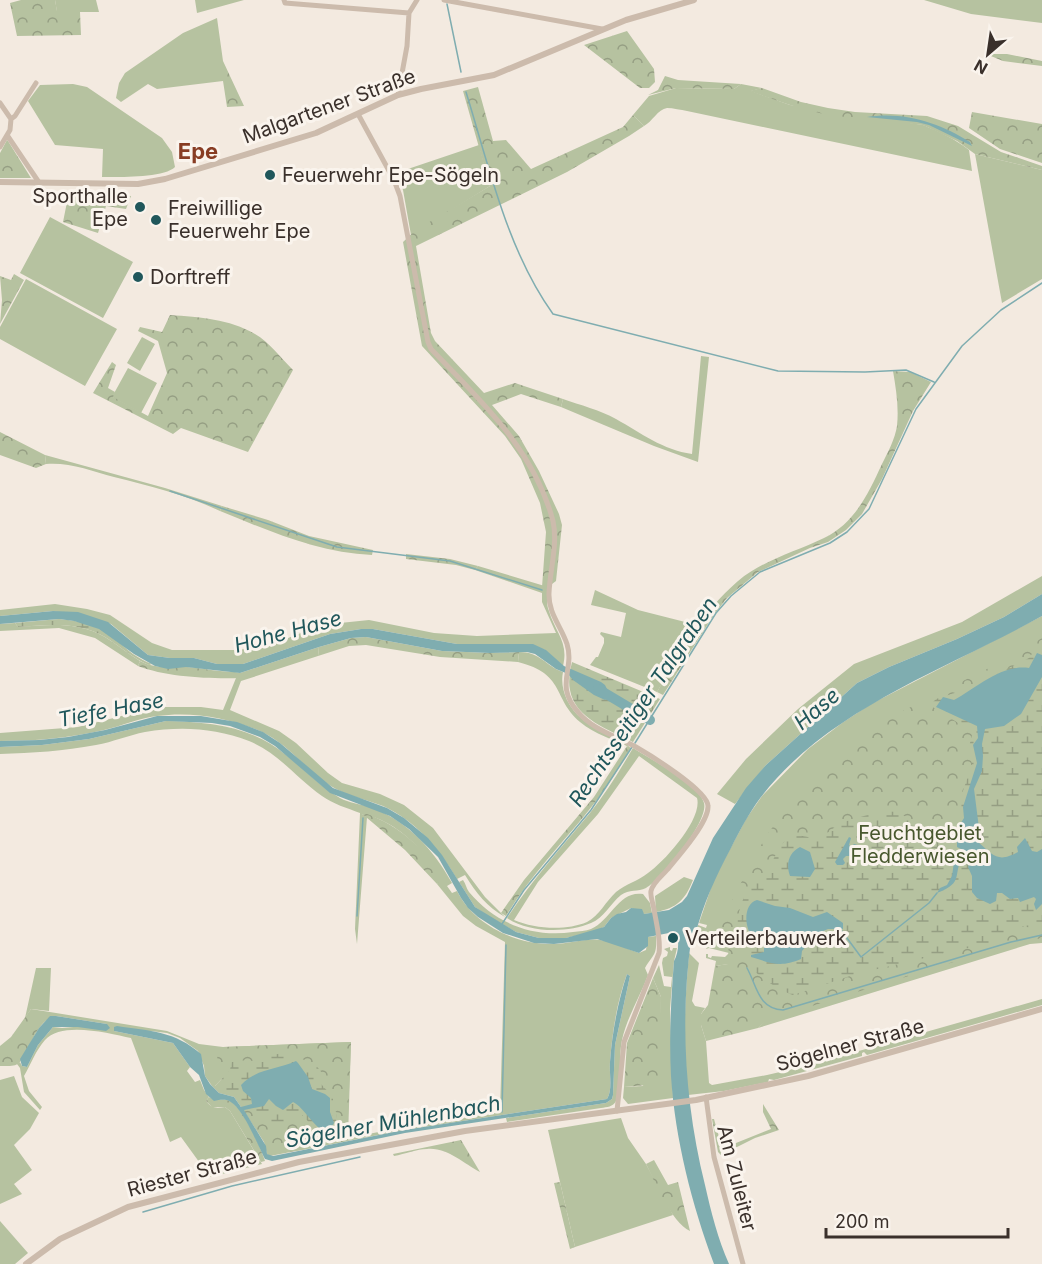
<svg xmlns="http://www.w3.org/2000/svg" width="1042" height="1264" viewBox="0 0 1042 1264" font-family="Inter,sans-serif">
	<defs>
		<pattern id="forest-crowns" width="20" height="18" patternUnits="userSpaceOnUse" patternTransform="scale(1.5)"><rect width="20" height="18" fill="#b6c2a0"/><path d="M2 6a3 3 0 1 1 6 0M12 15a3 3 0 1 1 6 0" fill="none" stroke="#959e83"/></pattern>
		<pattern id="wetland-marsh" width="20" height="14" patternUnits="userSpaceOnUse" patternTransform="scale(1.5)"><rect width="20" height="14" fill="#b6c2a0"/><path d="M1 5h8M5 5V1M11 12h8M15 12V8" fill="none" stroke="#959e83"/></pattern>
	</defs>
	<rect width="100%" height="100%" fill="#f3eae0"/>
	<path fill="#b6c2a0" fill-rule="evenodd" d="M 55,0 L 96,0 L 99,12 L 57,12 Z
		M 195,0 L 244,0 L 197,13 Z
		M 924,0 L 1042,0 L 1042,23 L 971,14 Z
		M 217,18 L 223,61 L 223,81 L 157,89 L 148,84 L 121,102 L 116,98 L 119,83 L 125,73 L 183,33 Z
		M 73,84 L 87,87 L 162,138 L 172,152 L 175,167 C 164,178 119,177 102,177 L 103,149 L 55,145 L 28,101 L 40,85 Z
		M 741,84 L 762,88 L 751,91 L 790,105 L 923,125 C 940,132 955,139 969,150 L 972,171 L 687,111 C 681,110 673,108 667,108 C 658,109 652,122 644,126 L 633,115 L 649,96 L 676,88 L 734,89 Z
		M 479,145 L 490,186 L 411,235 L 403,190 L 396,173 Z
		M 975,154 L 1042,170 L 1042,279 L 1002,303 Z
		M 50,217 L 133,262 L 103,318 L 20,273 Z
		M 26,279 L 117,329 L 85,386 L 0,339 L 0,327 Z
		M 142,337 L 155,344 L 140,371 L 127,363 Z
		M 701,356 L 709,357 L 698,462 L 654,446 L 561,407 L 563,399 C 580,405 600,410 616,419 C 641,433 663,450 692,454 Z
		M 128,368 L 157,383 L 141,413 L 112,397 Z
		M 45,455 L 165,488 L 222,506 L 220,511 C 186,495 150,486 114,477 C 92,471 69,462 46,464 Z
		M 478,566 L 548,587 C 547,595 546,604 549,611 C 555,632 569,642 563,666 L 545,650 L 527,644 L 457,644 L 373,629 L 361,629 L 330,634 L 243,664 L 217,664 L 194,658 L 170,658 L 148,655 L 111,624 L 102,621 L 53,611 L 0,616 L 0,610 L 55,604 L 87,609 L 110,615 L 152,643 L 172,650 L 236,650 L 265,647 L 306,631 L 340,623 L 369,620 L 434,633 L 477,636 L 556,633 L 542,602 L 542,593 L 475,570 Z
		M 1042,576 L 1042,594 L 1004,617 L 957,639 L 889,667 L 857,683 L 766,765 L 735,804 L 717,794 L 746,759 L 798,709 L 854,664 L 962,622 Z
		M 595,590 L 638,610 L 697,625 L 657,692 L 590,665 L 596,657 L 598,657 L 604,643 L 604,638 L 600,634 L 601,632 L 621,637 L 626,613 L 591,605 Z
		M 1042,616 L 1042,943 L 1030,944 L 758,1028 L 765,1021 L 729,964 L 715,966 L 716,961 L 706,958 L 706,954 L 708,954 L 708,957 L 711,958 L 712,956 L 725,957 L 729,953 L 709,948 L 706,949 L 710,942 L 709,938 L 695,936 L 698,925 L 706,928 L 707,925 L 699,923 L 714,879 L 746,819 L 762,796 L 808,749 L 842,723 L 871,704 Z
		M 15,623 L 18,627 C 48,625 77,621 105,637 C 117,644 128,654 140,661 L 138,666 L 95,638 L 59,628 L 0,631 L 0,624 Z
		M 319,647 L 318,656 L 241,681 L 230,710 L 279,731 L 296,743 L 328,773 L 342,783 L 380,794 L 404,805 L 433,828 L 485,897 L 505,917 C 487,907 476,893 465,875 L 457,879 C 439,849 416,821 383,806 C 368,800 351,797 336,789 C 308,774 291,745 260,731 C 229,718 192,711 157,716 C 139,718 122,726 104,730 C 70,738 35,741 0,741 L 0,733 L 78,727 L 157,707 L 201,707 L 223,710 L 236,678 L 240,678 L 240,673 Z
		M 519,652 C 541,652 545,666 563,672 C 561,682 563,691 567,700 C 583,731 611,730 631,748 C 615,740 594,734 580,722 C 552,698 566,674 518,662 Z
		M 166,721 C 210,722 251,726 286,755 C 305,769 319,786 340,798 C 349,803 360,804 370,807 C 408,821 433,849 452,883 L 447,886 L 452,893 L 457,891 C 474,925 516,945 554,944 C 569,944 585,938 600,940 C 613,941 627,949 639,953 L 646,950 L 648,937 L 656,936 C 657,956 654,953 645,968 L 648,975 C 640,997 627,1017 622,1040 C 618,1058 623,1085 616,1101 C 613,1107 607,1107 601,1108 L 507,1122 L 506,1118 L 606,1103 L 612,1099 L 613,1095 L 615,1045 L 630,976 L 627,974 C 617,1001 612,1034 610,1062 C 609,1073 613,1090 607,1099 L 404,1130 L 296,1151 L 230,1070 L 215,1086 L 212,1086 L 205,1076 L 204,1066 L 198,1051 L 180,1038 L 167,1033 L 151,1031 L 114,1031 L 173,1043 L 190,1067 L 187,1071 L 195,1082 L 200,1080 L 204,1090 L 209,1097 L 206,1101 C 212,1109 217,1108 225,1107 L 230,1111 L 262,1164 L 210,1177 L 181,1137 L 170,1142 L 131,1038 C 109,1033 61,1021 45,1040 C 36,1050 31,1064 24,1076 L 29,1091 L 42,1107 L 40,1110 L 24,1092 L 20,1068 L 17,1064 L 20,1062 L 22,1066 L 27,1067 L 38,1045 L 53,1027 L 62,1028 L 107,1024 L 56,1016 L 56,1013 L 167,1031 L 199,1044 L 223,1047 L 351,1042 L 348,1138 L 404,1127 L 500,1112 L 505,942 L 476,926 L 463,916 L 437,884 L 438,882 C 434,874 431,864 425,856 C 411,837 386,818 362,814 L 367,817 L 357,944 L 355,929 L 360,813 C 347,808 333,804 322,796 C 296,778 280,754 249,741 C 215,728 181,726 145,732 C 129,735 113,742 96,745 C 64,751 32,753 0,754 L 0,747 L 42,745 L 89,739 Z
		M 633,748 C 650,759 700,785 704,803 C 709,821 662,879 646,888 C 638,892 629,889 621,895 C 610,904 604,918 591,923 C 568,933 529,933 507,918 C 532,880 561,848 590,813 C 606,793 620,770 633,748 ZM 639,756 L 697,798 C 703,819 664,862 648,873 C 638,881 626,884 616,892 C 606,901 599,916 587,922 C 566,931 535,929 514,920 L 538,882 L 598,814 Z
		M 684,877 L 693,880 C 685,900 677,908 656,912 L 655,896 Z
		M 463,880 C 466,884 466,888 469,892 C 495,923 532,938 573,932 C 579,931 586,931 591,929 C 611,920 619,890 643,894 L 650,903 L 652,913 L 644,914 L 631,908 L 611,918 L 604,927 L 593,932 L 566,938 L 539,938 L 516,932 L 488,916 L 475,907 L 459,882 Z
		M 670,947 L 670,950 L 672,951 L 673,948 L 677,948 L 674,961 L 670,1009 L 673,1098 L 628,1104 L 623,1098 L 624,1087 L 643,1086 L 659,1031 L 661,997 L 653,978 L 659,965 L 664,986 L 671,987 L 672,977 L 664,976 L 662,963 L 663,958 L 667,956 L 668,952 L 664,949 Z
		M 689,953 L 699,963 L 692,1001 L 695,1006 L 705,1008 L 701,1014 L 701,1025 L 706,1041 L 709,1083 L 712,1085 L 767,1075 L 806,1066 L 1042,999 L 1042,1005 L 867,1055 L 864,1052 L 862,1053 L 862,1056 L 774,1080 L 769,1079 L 768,1082 L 724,1091 L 688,1095 C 682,1048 685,999 689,953 Z
		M 36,968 L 51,968 L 49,1011 L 31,1009 L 25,1018 Z
		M 14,1076 L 22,1097 L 39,1113 L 30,1129 L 14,1145 L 32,1170 L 14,1184 L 22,1194 L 0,1204 L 0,1080 Z
		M 621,1118 L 628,1138 L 646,1164 L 673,1215 L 575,1247 L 548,1130 Z
		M 0,1221 L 28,1253 L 15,1264 L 0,1264 Z"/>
	<path fill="url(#forest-crowns)" d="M 21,0 L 55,0 L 57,11 L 80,12 L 81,35 L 17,36 L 10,3 Z
		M 627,31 L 654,69 L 655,82 L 649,88 L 640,88 L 584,45 Z
		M 986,54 L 1007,54 L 1042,61 L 1042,66 L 1003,61 Z
		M 223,61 L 244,106 L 227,107 L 223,81 Z
		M 665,76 L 678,80 L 741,84 L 734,89 L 676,88 L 648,95 L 658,90 Z
		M 478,87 L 493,141 L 506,140 L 531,169 L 623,127 L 633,115 L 644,126 L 629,136 L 567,172 L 416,246 L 431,333 L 435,341 L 484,393 L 515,383 L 563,399 L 561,407 L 521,394 L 492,405 L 519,436 L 539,471 L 559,514 L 562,525 L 556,581 L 548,587 L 542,587 L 546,532 L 540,503 L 521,459 L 505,436 L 422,346 L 403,242 L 416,230 L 490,186 L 463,91 Z
		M 762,88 L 801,102 L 828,108 L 855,112 L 927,116 L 958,126 L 1001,152 L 1042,166 L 1042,170 L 975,154 L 957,141 L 923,125 L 827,115 L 790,105 L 749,91 Z
		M 972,112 L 1042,124 L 1042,163 L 1000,149 L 969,128 Z
		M 7,140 L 8,141 L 31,178 L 0,178 L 0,153 Z
		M 69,192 L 131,196 L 126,209 L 106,206 L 98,233 L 63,222 Z
		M 14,274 L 24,280 L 0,324 L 2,300 L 0,276 L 11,280 Z
		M 170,315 C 200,317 229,319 255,334 C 269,342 281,358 293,370 L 248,452 L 181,428 L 173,434 L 93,393 L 112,362 L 116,365 L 108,388 L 115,392 L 113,397 L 148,416 L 167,373 L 158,341 L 138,331 L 140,327 L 162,332 Z
		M 893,371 L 910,372 L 931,382 L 913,411 L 882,479 L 862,514 L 846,530 L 828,542 L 810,548 L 758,572 L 727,598 L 713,616 L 663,695 L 657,692 C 680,652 702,612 738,581 C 763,560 795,552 824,538 C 855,523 868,494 882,464 C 888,452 895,439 897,426 C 899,407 896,389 893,371 Z
		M 0,432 L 45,455 L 46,464 L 36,468 L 0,455 Z
		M 222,506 L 268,520 L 309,536 L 373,550 L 372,555 C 319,553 269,531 220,511 Z
		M 406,554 L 450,559 L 478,566 L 475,570 L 456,565 L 406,559 Z
		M 366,637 L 442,651 L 490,653 L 519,652 L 518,662 L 440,657 L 366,645 L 349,646 L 318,656 L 319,647 L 351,638 Z
		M 1042,638 L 1042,938 L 1005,946 L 783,1015 L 763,1010 L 766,1021 L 758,1028 L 706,1041 L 701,1025 L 701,1014 L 708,1005 L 715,966 L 728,964 L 729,935 L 719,927 L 754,857 L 769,832 L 799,792 L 834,756 L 883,721 L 995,665 Z
		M 140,661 C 155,669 170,667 187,667 C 203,668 219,672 235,672 L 240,673 L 240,678 C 210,679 166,677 138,666 Z
		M 627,746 L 631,748 C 618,769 605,791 589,810 C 561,845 529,877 506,916 L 501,913 L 524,880 L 594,797 Z
		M 360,812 C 390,819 433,851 439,882 L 437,884 L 405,850 Z
		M 653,978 L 661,997 L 660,1084 L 624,1087 L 627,1043 Z
		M 31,1009 L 56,1013 L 56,1016 C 36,1019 30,1052 19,1063 C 15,1067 5,1066 0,1066 L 0,1046 L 11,1037 Z
		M 351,1042 L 347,1141 L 270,1156 L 267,1154 L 264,1142 L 220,1074 C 216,1064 215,1055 223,1047 Z
		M 209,1097 C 217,1102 224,1097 232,1102 C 245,1112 260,1146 265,1161 L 261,1162 L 230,1111 L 225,1107 L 212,1107 L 206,1101 Z
		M 763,1104 L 779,1130 L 755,1138 L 721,1155 L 718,1152 L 712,1119 L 714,1119 L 719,1137 L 726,1147 L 771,1129 L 763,1112 Z
		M 461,1140 L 480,1172 C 464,1164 447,1147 427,1149 C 417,1149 405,1154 394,1156 L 393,1154 Z
		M 654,1160 L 668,1185 L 678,1182 L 690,1231 C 671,1222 655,1182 646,1164 Z
		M 560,1182 L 575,1247 L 570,1249 L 554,1183 Z"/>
	<path fill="url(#wetland-marsh)" fill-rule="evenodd" d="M 59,619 C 80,621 101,625 117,640 C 127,650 138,659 152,664 L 149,665 C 132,658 120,646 105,637 C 77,621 48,625 18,627 L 15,623 Z
		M 1034,651 L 1042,653 L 1042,929 L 1019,926 L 989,943 L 856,974 L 793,995 C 783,992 756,976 752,967 C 750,963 751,957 751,952 C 729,937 738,903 751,885 C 755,880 761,877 765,873 C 773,864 780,839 793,836 C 801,834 812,839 820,839 L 840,823 L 881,811 L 897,812 L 934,832 L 952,829 L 956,826 L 960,817 L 958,805 L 972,765 L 969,747 L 972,735 L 968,729 L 934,708 L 933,702 L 936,699 L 967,689 L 1029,658 Z
		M 572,662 L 660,699 L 633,742 C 610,730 575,719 570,690 C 568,681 570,671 572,662 Z
		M 286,1053 L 315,1064 L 322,1073 L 321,1084 L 333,1097 L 333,1108 L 337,1113 L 334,1132 C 309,1140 313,1117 296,1112 L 293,1115 L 292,1122 C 280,1130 271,1128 259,1122 L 258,1117 L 252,1110 L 244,1111 L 234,1097 L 219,1093 L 212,1086 L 215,1086 L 230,1070 L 232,1060 L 259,1061 L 270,1055 ZM 293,1063 L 305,1073 L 312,1089 L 322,1092 L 330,1102 L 330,1112 L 333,1117 L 320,1129 L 304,1108 L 293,1102 L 287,1108 L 272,1103 L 269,1099 L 256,1108 L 242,1107 L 252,1104 L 251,1098 L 246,1092 L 271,1068 L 288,1066 Z"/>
	<path fill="#7fadb0" d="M 867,117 C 904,111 940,123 970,142 L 972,146 L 929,125 L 917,122 Z
		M 1042,594 L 1042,616 C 948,669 829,708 761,797 C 749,813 740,830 731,848 C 716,876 703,904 695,936 L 691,940 C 680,1022 685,1104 705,1185 C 711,1212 718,1239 729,1264 L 714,1264 C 692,1205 675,1139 671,1076 C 669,1037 671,999 674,961 C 678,954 680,941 676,935 L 669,933 L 648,937 L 648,946 L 639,953 L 597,939 L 554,944 L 534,943 L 503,933 L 478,917 L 468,908 L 461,898 L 438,857 L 409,829 L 390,816 L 330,793 L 275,746 L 260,737 L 230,726 L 212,723 L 166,721 L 89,739 L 42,745 L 0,747 L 0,741 L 39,740 L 68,737 L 105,730 L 157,716 L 201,716 L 237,722 L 263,732 L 280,743 L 333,788 L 387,808 L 404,818 L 428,838 L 442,855 L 475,907 L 516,932 L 539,938 L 566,938 L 604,927 L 611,918 L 617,914 L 626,912 L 631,908 L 642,909 L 644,914 L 669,910 L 682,902 L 687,896 L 713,838 L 746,788 L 766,765 L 857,683 L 889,667 L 957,639 L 1004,617 Z
		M 53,611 L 78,612 L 108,622 L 148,655 L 170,658 L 194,658 L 217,664 L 243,664 L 330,634 L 361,629 L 373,629 L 457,644 L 533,644 L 546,650 L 564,666 L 601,682 L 605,685 L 610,695 L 605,700 L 594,695 L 573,680 L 568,674 L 556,669 L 535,654 L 527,652 L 490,653 L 442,651 L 366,637 L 351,638 L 319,647 L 240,673 L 186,667 L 168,669 L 155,666 L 134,654 L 99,629 L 74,621 L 59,619 L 0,624 L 0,616 Z
		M 1037,653 L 1042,655 L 1042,677 L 1021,714 L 1004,726 L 985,729 L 982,744 L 983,756 L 982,771 L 974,789 L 980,836 L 978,842 C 994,856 998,863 1018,852 L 1017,847 L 1025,838 L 1032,851 L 1037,852 L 1042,849 L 1042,904 L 1036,910 L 1034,904 L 1036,899 L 1034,897 L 1020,902 L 1018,898 L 1010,899 L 1002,893 L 997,893 L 996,901 L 990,904 L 977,898 L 972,892 L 972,876 L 968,867 L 970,861 L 964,855 C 951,874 966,882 937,893 L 940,888 L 947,885 L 952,876 L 954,862 L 961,849 L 957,847 L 957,829 L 964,818 L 963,807 L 977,763 L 973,745 L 978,738 L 977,726 L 936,707 L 943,697 L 954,700 C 977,688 1001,664 1029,668 Z
		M 849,837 L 851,838 L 849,845 L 851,847 L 854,844 L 861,846 L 858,854 L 854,856 L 846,856 L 843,859 L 845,863 L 843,865 L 837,865 L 835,862 Z
		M 800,847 L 810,852 L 815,869 L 810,877 L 790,876 C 786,865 788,853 800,847 Z
		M 757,900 L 775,906 L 790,908 L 813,917 L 827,912 L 843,923 L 843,929 L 828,929 L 816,934 L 802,951 L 801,959 C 780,968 771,963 751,957 L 751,955 L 764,952 L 764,947 C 761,943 756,941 753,937 C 744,928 743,904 757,900 Z
		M 627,974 L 630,976 L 615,1045 L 613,1095 L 612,1099 L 606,1103 L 405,1133 L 272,1161 L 265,1159 C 258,1146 243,1107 229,1101 C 225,1099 219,1100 214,1101 L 206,1094 L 199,1075 L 190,1067 L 173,1043 L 114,1031 L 114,1027 L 117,1026 C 150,1031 175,1031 201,1054 L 205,1076 L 210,1084 L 219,1093 L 234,1097 L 241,1107 L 252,1104 L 251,1098 L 243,1091 L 241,1085 C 257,1068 277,1070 296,1061 L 298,1063 L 308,1077 L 312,1089 L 325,1094 L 330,1098 L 330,1112 L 334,1123 C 321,1145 308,1109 293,1102 L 283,1110 L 276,1106 L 269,1099 L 264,1106 L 244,1110 L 266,1146 L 267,1154 L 273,1156 L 404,1130 L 607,1099 C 613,1090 609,1073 610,1062 C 612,1033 618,1001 627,974 Z
		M 50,1016 L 56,1016 L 107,1024 L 110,1028 L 106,1031 L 78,1027 L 53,1027 L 38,1045 L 27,1067 L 22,1066 L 20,1059 L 39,1028 Z"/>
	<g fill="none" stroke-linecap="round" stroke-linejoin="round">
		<path stroke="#7fadb0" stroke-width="1.5" d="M 447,4 L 461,72
			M 466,92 C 489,166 507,250 553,314 L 778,371 L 865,372 L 906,370 L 934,382
			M 170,491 L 337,547 L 450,561 L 542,590
			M 635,743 L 716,613 L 731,596 L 760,572 L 830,543 L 847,532 L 869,509 L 916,409 L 962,346 L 1001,310 L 1042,283
			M 357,916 L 363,818
			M 502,924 L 524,890 L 591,810 L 632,747
			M 841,930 L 861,957 L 929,903 L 937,893
			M 747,968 C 757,986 758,1009 783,1010 L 1011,942 L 1042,935
			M 502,1112 L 506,945
			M 143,1212 L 232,1186 L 360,1157"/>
		<path stroke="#7fadb0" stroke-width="10" d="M 598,689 L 650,720"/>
		<path stroke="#ccbbac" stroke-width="5" d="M 284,0 L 285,3 L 409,13
			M 444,0 L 602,29
			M 398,95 L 407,46 L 409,13 L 417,0
			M 0,103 L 11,119
			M 358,114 L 394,180 L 400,196 L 428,342 L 431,349 C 480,400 534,449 553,521 C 558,544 550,569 549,593 C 548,613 561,626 567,644 C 575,670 554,685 578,712 C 593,730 616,736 636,747 C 650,755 708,791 708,806 C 709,822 678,857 667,870 C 662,876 653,882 651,891 C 650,896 653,903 654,909 C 656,923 661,939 659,953 L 624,1042 L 617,1111
			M 7,135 L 38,181
			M 0,147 L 10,130 L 11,119 L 15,116 L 36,83
			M 706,1097 L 714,1157 L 743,1264"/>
		<path stroke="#ccbbac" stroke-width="6" d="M 0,182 L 138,184 L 165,179 L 316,133 L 398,95 L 421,89 L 494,75 L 626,20 L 694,0
			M 26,1264 L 60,1239 L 128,1207 L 299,1162 L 465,1131 L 696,1100 L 808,1076 L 1042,1009"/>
	</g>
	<g fill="#20575b" stroke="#faf4ed" stroke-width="2">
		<circle cx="270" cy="175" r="6"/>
		<circle cx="140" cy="207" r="6"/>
		<circle cx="156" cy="220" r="6"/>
		<circle cx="138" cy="277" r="6"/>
		<circle cx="673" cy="938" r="6"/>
	</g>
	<g text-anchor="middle" stroke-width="6" stroke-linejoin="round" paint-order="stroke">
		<g font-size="20" fill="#3a302b" stroke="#faf4ed">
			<text transform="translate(329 106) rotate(-20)" y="7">Malgartener Straße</text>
			<text transform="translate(850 1045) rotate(-15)" y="7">Sögelner Straße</text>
			<text transform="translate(192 1173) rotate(-15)" y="7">Riester Straße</text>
			<text transform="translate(737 1178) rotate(76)" y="7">Am Zuleiter</text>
		</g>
		<g font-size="20" fill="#3a302b" stroke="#faf4ed" text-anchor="start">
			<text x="282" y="182">Feuerwehr Epe-Sögeln</text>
			<text x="128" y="203" text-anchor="end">Sporthalle<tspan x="128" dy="23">Epe</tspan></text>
			<text x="168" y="215">Freiwillige<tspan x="168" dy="23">Feuerwehr Epe</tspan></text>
			<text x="150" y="284">Dorftreff</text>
			<text x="685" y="945">Verteilerbauwerk</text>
		</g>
		<g font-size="20" fill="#48582e" stroke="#faf4ed">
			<text x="920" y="840">Feuchtgebiet<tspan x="920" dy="23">Fledderwiesen</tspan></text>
		</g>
		<g font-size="21" font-style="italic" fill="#20575b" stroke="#faf4ed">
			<text transform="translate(288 632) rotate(-15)" y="7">Hohe Hase</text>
			<text transform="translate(643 702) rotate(-56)" y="7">Rechtsseitiger Talgraben</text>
			<text transform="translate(817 709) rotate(-40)" y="7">Hase</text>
			<text transform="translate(111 710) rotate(-11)" y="7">Tiefe Hase</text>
			<text transform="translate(393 1122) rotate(-10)" y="7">Sögelner Mühlenbach</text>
		</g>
		<g font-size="22" font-weight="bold" fill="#883d24" stroke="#faf4ed">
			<text x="198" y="159">Epe</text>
		</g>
	</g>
	<g transform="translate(988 54) rotate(209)" stroke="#faf4ed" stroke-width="4.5" paint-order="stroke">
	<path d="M0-4.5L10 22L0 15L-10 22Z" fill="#3a302b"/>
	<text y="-9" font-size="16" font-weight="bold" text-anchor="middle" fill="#3a302b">N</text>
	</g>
	<path d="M826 1228v9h182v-9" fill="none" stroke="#3a302b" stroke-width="3"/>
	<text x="835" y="1228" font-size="18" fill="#3a302b" stroke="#faf4ed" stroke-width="4.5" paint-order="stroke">200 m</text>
</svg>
